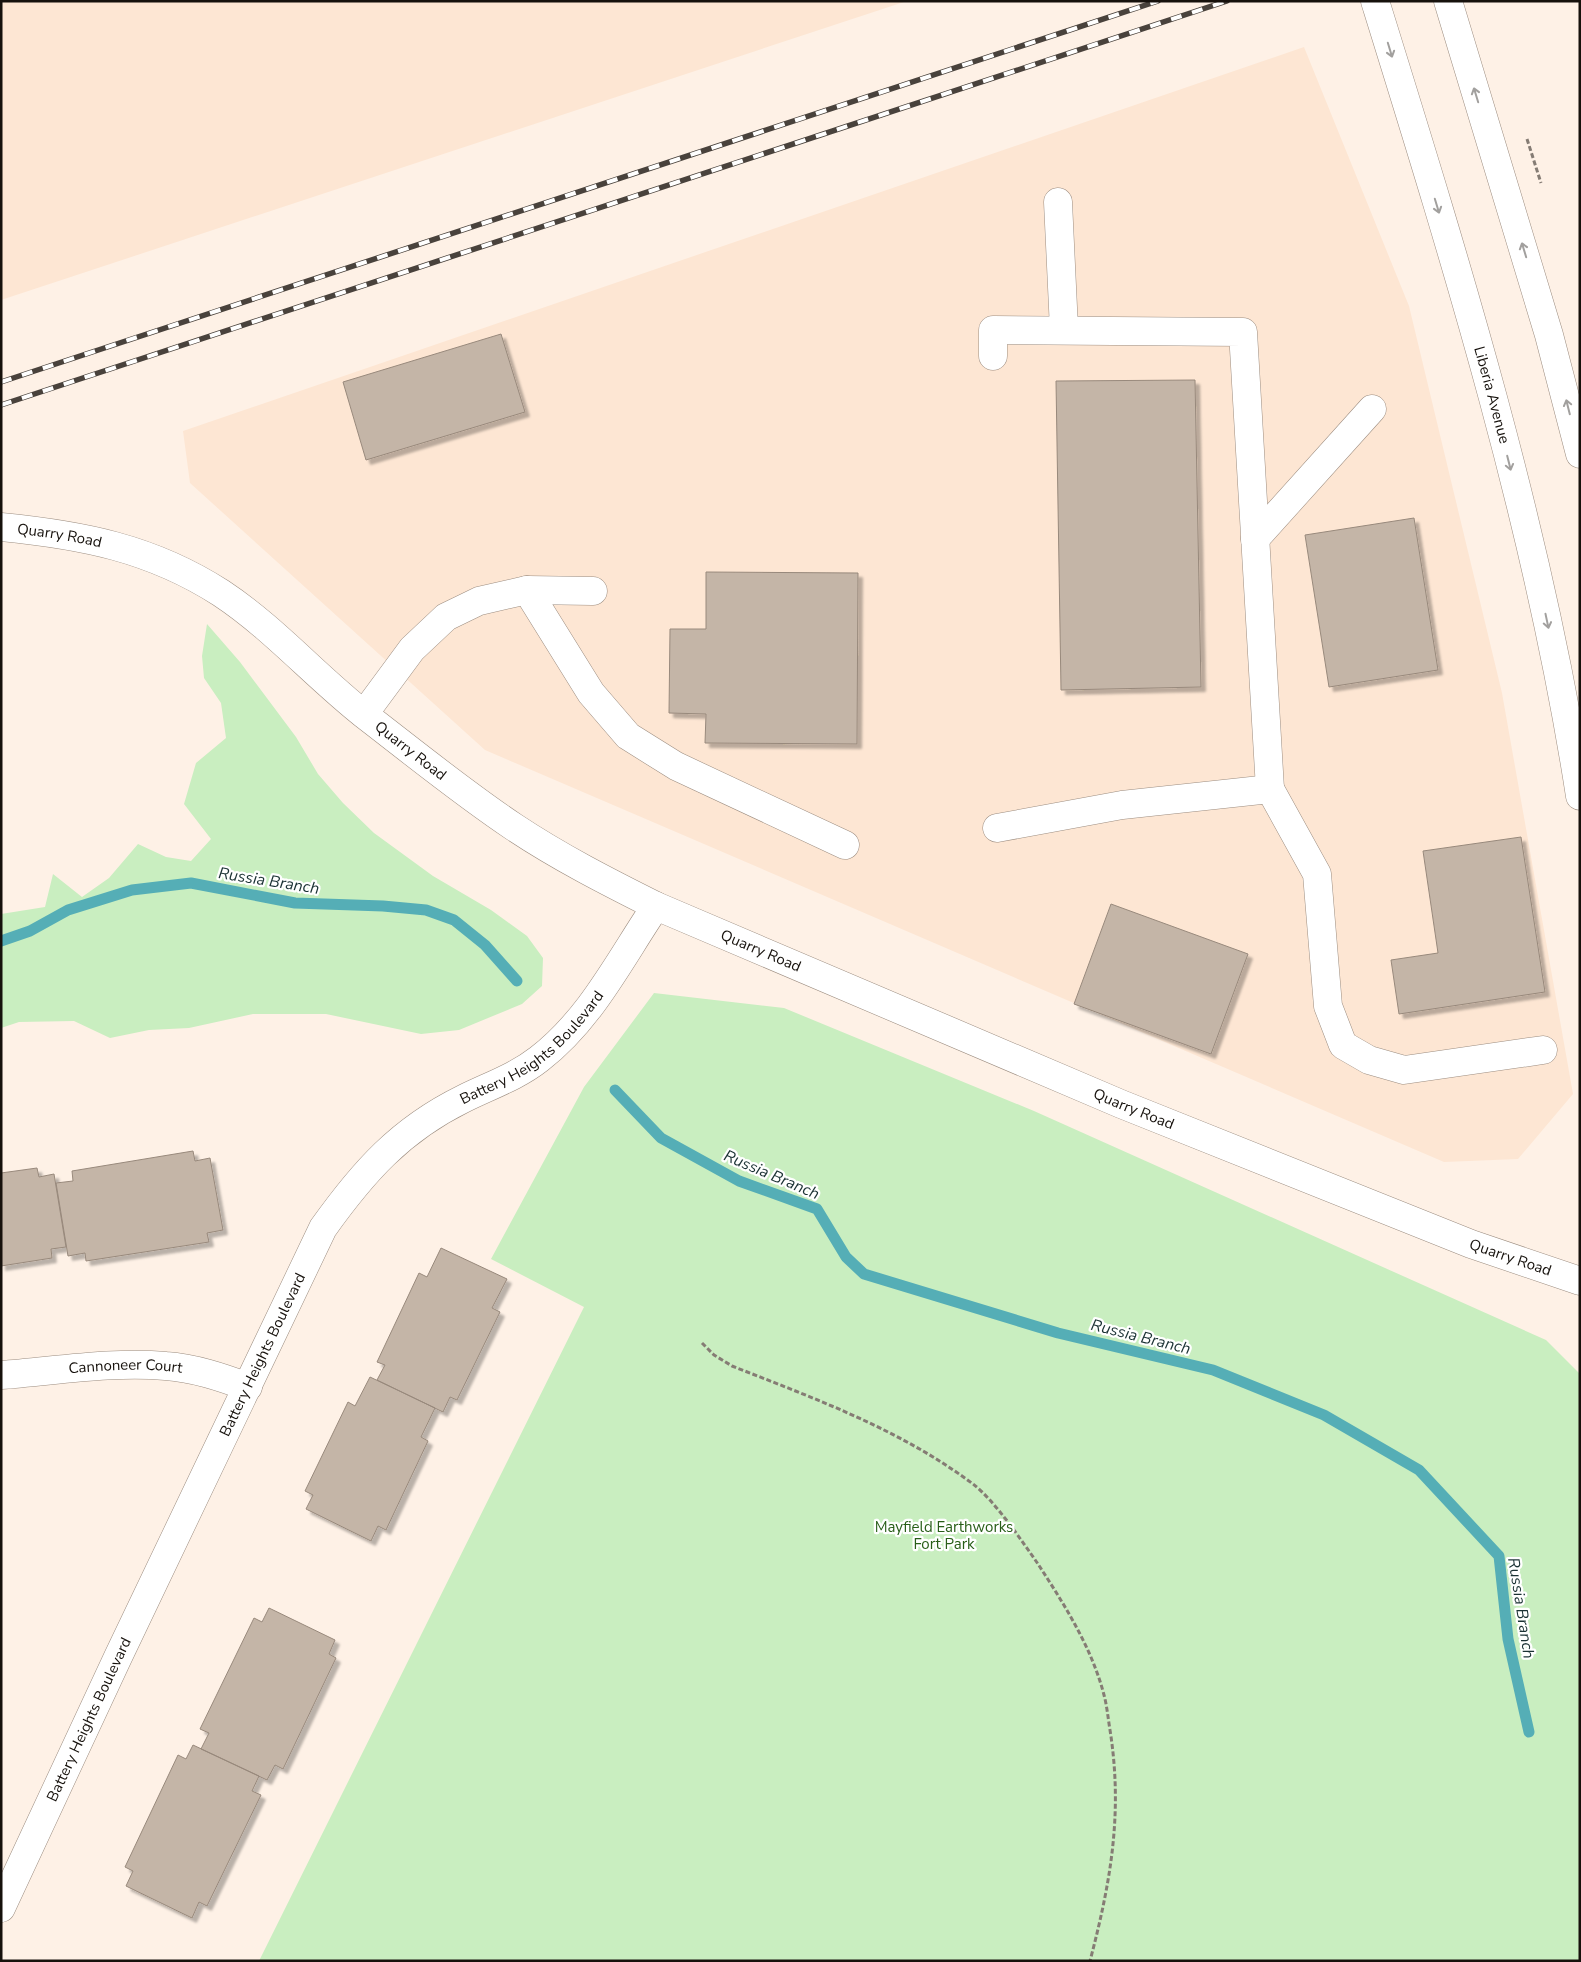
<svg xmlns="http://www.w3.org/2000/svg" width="1581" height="1962" viewBox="0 0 1581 1962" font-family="'Nunito Sans',sans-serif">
	<defs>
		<filter id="shadow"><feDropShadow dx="4.5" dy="4.5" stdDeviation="1" flood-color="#0004"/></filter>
	</defs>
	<rect width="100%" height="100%" fill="#fef1e6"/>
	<path fill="#fde6d3" d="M 1,1 L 907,1 L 1,300 Z
		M 1304,47 L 1409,306 L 1502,693 L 1573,1094 L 1518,1159 L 1444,1162 L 485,750 L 190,483 L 183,431 Z"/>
	<path fill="#c9eec0" d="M 207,624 L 240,662 L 296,737 L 318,774 L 343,803 L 374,833 L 433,876 L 491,910 L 527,936 L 543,958 L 542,986 L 522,1004 L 459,1030 L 421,1034 L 326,1014 L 253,1014 L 189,1028 L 149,1030 L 110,1038 L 74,1021 L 19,1022 L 1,1028 L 1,914 L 45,907 L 53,874 L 82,897 L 109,878 L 138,844 L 166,857 L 191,861 L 211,839 L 184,804 L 196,763 L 226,738 L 221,703 L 204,678 L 202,656 Z
		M 654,993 L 784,1008 L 1034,1111 L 1546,1340 L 1580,1374 L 1579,1961 L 259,1961 L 584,1307 L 491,1259 L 584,1087 Z"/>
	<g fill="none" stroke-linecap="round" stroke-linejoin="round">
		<path stroke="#55aeb6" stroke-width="11" d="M 1,941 L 30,931 L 68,910 L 132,890 L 191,883 L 295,903 L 383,906 L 426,910 L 454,920 L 485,945 L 517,981
			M 615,1090 L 661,1138 L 739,1181 L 817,1209 L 846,1257 L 864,1274 L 1058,1333 L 1213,1370 L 1324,1415 L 1419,1470 L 1499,1556 L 1508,1639 L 1529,1732"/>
	</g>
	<path fill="#c4b5a7" stroke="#98897c" filter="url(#shadow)" d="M 501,334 L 525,412 L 366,460 L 343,382 Z
		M 1195,380 L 1201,687 L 1061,690 L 1056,381 Z
		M 1414,518 L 1438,670 L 1329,687 L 1305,535 Z
		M 706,572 L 858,573 L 857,744 L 705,743 L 706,714 L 669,713 L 670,629 L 706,629 Z
		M 1521,837 L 1545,992 L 1399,1014 L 1391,960 L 1438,953 L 1423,851 Z
		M 1111,904 L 1248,954 L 1211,1054 L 1074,1004 Z
		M 193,1151 L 195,1161 L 210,1158 L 223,1230 L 207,1233 L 209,1242 L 86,1261 L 85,1253 L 68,1256 L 56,1183 L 73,1181 L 72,1171 Z
		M 37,1168 L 39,1177 L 54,1174 L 66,1247 L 51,1249 L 52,1258 L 1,1266 L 1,1173 Z
		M 441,1248 L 507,1279 L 492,1308 L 500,1312 L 457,1400 L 450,1397 L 443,1412 L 377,1380 L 385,1365 L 377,1362 L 419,1273 L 427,1277 Z
		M 370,1377 L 435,1408 L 421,1437 L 428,1441 L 386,1530 L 378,1526 L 371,1541 L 306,1509 L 313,1495 L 305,1491 L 348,1402 L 355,1406 Z
		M 269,1608 L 335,1640 L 329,1654 L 336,1658 L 283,1769 L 275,1765 L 267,1780 L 201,1749 L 209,1733 L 200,1729 L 254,1618 L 262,1622 Z
		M 193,1745 L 259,1776 L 252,1791 L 261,1795 L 207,1906 L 199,1902 L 192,1918 L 126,1886 L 133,1871 L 125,1867 L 178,1755 L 186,1759 Z"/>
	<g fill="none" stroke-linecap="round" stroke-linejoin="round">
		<defs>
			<g id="minor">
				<path d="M 1058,202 L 1064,329"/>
				<path d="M 993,356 L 993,330 L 1243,332 L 1270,789"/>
				<path id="s1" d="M 1,527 C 82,535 151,548 221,593 C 274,628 316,677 366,716 C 414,753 463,793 514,827 C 559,857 608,882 656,906 L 1121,1104 L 1471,1244 L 1580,1281"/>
				<path d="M 1255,539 L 1372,409"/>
				<path d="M 527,590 L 591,693 L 628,736 L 676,766 L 845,845"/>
				<path d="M 364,714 L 412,649 L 446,617 L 479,601 L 527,590 L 593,591"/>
				<path d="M 997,828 L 1122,805 L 1270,789 L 1317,874 L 1328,1006 L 1343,1045 L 1369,1060 L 1404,1070 L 1543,1050"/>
				<path id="s2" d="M 1,1375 C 55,1371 113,1361 166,1366 C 194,1368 221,1377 248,1387"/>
				<path id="s3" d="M 1,1908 L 118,1657 L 323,1228 C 363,1172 400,1130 463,1099 C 489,1086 516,1077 539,1059 C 591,1019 620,959 656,906"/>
			</g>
			<g id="highway">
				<path id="s4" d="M 1375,1 C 1456,262 1538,525 1580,796"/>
				<path d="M 1448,1 L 1549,335 L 1580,454"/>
			</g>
		</defs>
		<use href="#minor" stroke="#9c8d80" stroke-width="29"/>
		<use href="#highway" stroke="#9c8d80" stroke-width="29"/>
		<path stroke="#857c74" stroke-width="3" stroke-dasharray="5 2.5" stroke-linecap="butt" d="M 1527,139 L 1541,183
			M 702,1343 L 714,1355 L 732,1366 C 816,1399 901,1430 973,1484 C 995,1501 1022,1541 1038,1564 C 1064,1604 1092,1648 1104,1695 C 1107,1706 1108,1718 1110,1730 C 1123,1812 1111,1881 1090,1961"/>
		<use href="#minor" stroke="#fff" stroke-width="28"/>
		<use href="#highway" stroke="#fff" stroke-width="28"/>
		<defs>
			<path id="rail" d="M 1,382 L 1158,1
				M 1,405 L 1227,1"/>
		</defs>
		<use href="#rail" stroke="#49423c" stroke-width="5.5"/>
		<use href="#rail" stroke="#fff" stroke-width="4" stroke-dasharray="11" stroke-linecap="butt"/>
	</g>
	<defs><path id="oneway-shaft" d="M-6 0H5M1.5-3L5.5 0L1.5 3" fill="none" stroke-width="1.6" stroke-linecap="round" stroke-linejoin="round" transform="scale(1.25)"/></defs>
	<g stroke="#a2a09e">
		<use href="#oneway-shaft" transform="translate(1390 50) rotate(73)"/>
		<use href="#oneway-shaft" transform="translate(1476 95) rotate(-107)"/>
		<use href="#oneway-shaft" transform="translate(1437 206) rotate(73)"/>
		<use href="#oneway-shaft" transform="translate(1524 250) rotate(-107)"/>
		<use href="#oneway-shaft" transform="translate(1568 407) rotate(-104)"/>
		<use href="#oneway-shaft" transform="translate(1509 463) rotate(76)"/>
		<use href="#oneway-shaft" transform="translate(1547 621) rotate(78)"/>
	</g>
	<g text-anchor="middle" stroke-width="4.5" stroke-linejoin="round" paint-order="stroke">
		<g font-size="15" fill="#16110c" stroke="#fff">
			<text dy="5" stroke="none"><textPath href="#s4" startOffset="411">Liberia Avenue</textPath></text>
			<text dy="5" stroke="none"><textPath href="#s1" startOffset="59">Quarry Road</textPath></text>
			<text dy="5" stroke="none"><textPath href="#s1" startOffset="479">Quarry Road</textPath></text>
			<text dy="5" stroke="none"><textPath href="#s1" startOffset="884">Quarry Road</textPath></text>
			<text dy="5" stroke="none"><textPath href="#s3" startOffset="1032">Battery Heights Boulevard</textPath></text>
			<text dy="5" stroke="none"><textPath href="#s1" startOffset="1289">Quarry Road</textPath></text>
			<text dy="5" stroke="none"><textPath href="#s1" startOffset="1694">Quarry Road</textPath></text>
			<text dy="5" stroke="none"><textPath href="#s3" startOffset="612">Battery Heights Boulevard</textPath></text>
			<text dy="5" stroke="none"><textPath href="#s2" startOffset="125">Cannoneer Court</textPath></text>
			<text dy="5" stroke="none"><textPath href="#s3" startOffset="208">Battery Heights Boulevard</textPath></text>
		</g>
		<g font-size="15" fill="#285e18" stroke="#fff">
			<text x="944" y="1532">Mayfield Earthworks<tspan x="944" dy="17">Fort Park</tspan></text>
		</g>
		<g font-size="16" font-style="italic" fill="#1a3133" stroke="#fff">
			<text transform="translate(269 880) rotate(9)" y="6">Russia Branch</text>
			<text transform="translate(772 1174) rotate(23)" y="6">Russia Branch</text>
			<text transform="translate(1141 1336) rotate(14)" y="6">Russia Branch</text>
			<text transform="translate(1522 1608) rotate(81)" y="6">Russia Branch</text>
		</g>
	</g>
	<rect width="1581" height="1962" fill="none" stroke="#16110c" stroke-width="5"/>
</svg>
